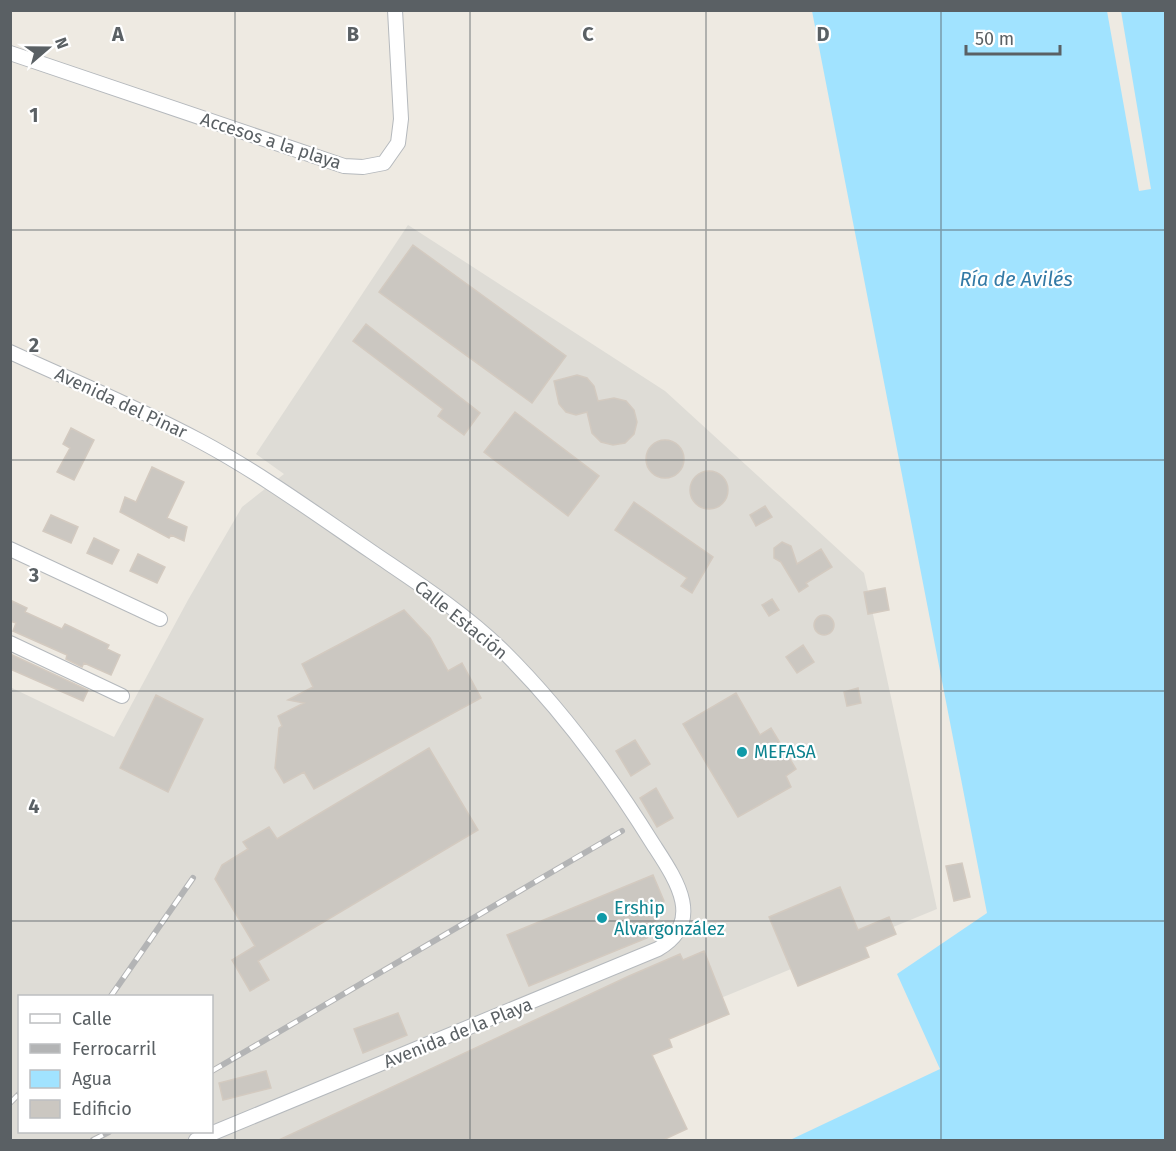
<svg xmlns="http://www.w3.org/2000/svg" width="1176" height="1151" viewBox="0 0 1176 1151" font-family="'Fira Sans',sans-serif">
	<rect width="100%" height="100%" fill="#eeeae2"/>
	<path fill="#dedcd6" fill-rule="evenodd" d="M 408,225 L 665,391 L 864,573 L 937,909 L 376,1140 L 11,1140 L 10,687 L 114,737 L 188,600 L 242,507 L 284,474 L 256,454 ZM 20,996 L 212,996 L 212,1132 L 20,1132 Z"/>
	<path fill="#a1e3ff" d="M 812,11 L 1107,11 L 1139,191 L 1151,189 L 1121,11 L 1165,11 L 1165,1140 L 790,1140 L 940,1069 L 897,974 L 987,913 Z"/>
	<path fill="#cbc7c1" stroke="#d3cac0" stroke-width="1.5" d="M 413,245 L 566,356 L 532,403 L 379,292 Z
		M 366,324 L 480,413 L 464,435 L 438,416 L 443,409 L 353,341 Z
		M 577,375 L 587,378 L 594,386 L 598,401 L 614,398 L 626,401 L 634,410 L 637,422 L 634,434 L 625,443 L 613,445 L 601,442 L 592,433 L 587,412 L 576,415 L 566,412 L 559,404 L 554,381 Z
		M 515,412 L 599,476 L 568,516 L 484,452 Z
		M 71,428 L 94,440 L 74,480 L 57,472 L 70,448 L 63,444 Z
		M646 459a19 19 0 1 1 38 0a19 19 0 1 1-38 0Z
		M 152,467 L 184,482 L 167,518 L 187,527 L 184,541 L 171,535 L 169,538 L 120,512 L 125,497 L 136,502 Z
		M690 490a19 19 0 1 1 38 0a19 19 0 1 1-38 0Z
		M 634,502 L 713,557 L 692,593 L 681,586 L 687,578 L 615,530 Z
		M 765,506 L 772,517 L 756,526 L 750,515 Z
		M 51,515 L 78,527 L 71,543 L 43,531 Z
		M 94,538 L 119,550 L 112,564 L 87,553 Z
		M 782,542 L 791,546 L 797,564 L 821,549 L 832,567 L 806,583 L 808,586 L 799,592 L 781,562 L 774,558 L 774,548 Z
		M 138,554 L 165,567 L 157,583 L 130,571 Z
		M 885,588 L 889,610 L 868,614 L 864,592 Z
		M 772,599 L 779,610 L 769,616 L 762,605 Z
		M 10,600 L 27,608 L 25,612 L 62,629 L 65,624 L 109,645 L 107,649 L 120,655 L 111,675 L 84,663 L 82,667 L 66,659 L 67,655 L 13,631 L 16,623 L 10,621 Z
		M 404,610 L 430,638 L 448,671 L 462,663 L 481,698 L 314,789 L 304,772 L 284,783 L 275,768 L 279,728 L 282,726 L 278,716 L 304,703 L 288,700 L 313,687 L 302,664 Z
		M814 625a10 10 0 1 1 20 0a10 10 0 1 1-20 0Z
		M 803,645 L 814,662 L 797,673 L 786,657 Z
		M 10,654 L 88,690 L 83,701 L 10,669 Z
		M 858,688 L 861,703 L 847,706 L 844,692 Z
		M 736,693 L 760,735 L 771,728 L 796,769 L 786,776 L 791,787 L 738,817 L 683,724 Z
		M 156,695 L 203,719 L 168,792 L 120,768 Z
		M 635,740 L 650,764 L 631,776 L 616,751 Z
		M 429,748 L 478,830 L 258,961 L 269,980 L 250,991 L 232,960 L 255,946 L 215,879 L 222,865 L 248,849 L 243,842 L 269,827 L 277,839 Z
		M 656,788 L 673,818 L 657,827 L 640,798 Z
		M 962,863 L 970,897 L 954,901 L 946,866 Z
		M 653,875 L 664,901 L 647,938 L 529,986 L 507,935 Z
		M 840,887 L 858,930 L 889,917 L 896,934 L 865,947 L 869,957 L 798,986 L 769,917 Z
		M 704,951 L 729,1014 L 669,1039 L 672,1047 L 652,1055 L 687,1129 L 663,1140 L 279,1140 L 629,976 L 680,954 L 683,960 Z
		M 398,1013 L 407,1035 L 363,1053 L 354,1029 Z
		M 266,1071 L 271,1088 L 223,1100 L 219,1083 Z"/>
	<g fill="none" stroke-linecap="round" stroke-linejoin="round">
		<defs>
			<path id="street" d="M 10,53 L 344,166 L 363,167 L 384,163 L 398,143 L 401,119 L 395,10
				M 10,352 C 73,381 139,408 200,441 C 260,473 316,514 372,552 C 416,582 463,612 501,649 C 559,706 610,775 653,844 C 675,878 706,921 658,949 L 196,1140
				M 10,549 L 160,619
				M 10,643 L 122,696"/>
		</defs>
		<use href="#street" stroke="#b5b9bd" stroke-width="16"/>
		<use href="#street" stroke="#fff" stroke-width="14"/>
		<defs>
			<path id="rail" d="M 111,996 L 193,878
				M 212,1071 L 622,831
				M 10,1103 L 20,1093
				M 93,1140 L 109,1132"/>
		</defs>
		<use href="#rail" stroke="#b3b4b5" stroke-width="6"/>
		<use href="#rail" stroke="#fff" stroke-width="4" stroke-dasharray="11" stroke-linecap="butt"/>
	</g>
	<path fill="none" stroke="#5a6064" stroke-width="1.5" stroke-opacity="0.55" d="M 235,10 L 235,1140M 470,10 L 470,1140M 706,10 L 706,1140M 941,10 L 941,1140M 10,230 L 1166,230M 10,460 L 1166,460M 10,691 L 1166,691M 10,921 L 1166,921"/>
	<g fill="#0f9aa8" stroke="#fff" stroke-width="2">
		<circle cx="742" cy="752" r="6"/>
		<circle cx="602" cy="918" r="6"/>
	</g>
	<g text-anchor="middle" stroke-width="4.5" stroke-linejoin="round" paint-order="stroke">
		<g font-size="18" fill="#5a6064" stroke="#fff">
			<text transform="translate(271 141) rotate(18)" y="6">Accesos a la playa</text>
			<text transform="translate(121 403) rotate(25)" y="6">Avenida del Pinar</text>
			<text transform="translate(461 620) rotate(39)" y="6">Calle Estación</text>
			<text transform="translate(458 1033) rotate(-22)" y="6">Avenida de la Playa</text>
		</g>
		<g font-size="18" fill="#0d838f" stroke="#fff" text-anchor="start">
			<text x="754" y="758">MEFASA</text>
			<text x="614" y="914">Ership<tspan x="614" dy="21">Alvargonzález</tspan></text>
		</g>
		<g font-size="20" font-style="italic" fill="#337aa6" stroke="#fff">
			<text x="1016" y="286">Ría de Avilés</text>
		</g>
	</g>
	<g font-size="20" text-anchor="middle" font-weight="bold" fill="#5a6064" stroke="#fff" stroke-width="4.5" stroke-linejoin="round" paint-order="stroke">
		<text x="118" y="41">A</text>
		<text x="353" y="41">B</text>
		<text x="588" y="41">C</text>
		<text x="823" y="41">D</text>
		<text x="34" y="122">1</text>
		<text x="34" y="352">2</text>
		<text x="34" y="582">3</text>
		<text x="34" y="813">4</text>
	</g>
	<rect width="1176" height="1151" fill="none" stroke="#5a6064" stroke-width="24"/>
	<rect x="18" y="995" width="195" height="138" fill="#ffffff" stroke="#bdbfc1" stroke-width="1.5"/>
	<rect x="30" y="1014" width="30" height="9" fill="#ffffff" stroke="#bdbfc1" stroke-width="1.5"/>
	<text x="72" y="1025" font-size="18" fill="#5a6064">Calle</text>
	<rect x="30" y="1044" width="30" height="9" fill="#b3b4b5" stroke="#bdbfc1" stroke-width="1.5"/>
	<text x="72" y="1055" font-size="18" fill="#5a6064">Ferrocarril</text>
	<rect x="30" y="1070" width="30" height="18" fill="#a1e3ff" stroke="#bdbfc1" stroke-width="1.5"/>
	<text x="72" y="1085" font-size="18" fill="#5a6064">Agua</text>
	<rect x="30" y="1100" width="30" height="18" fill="#cbc7c1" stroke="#bdbfc1" stroke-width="1.5"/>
	<text x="72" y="1115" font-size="18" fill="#5a6064">Edificio</text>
	<g transform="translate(48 48) rotate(70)" stroke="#ffffff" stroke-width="4.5" paint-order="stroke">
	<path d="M0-4.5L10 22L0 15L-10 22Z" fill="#5a6064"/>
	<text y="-9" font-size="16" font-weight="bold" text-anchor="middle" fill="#5a6064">N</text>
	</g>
	<path d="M966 45v9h94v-9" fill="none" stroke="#5a6064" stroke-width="3"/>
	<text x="975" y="45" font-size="18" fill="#5a6064" stroke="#ffffff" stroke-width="4.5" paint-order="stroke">50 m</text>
</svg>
